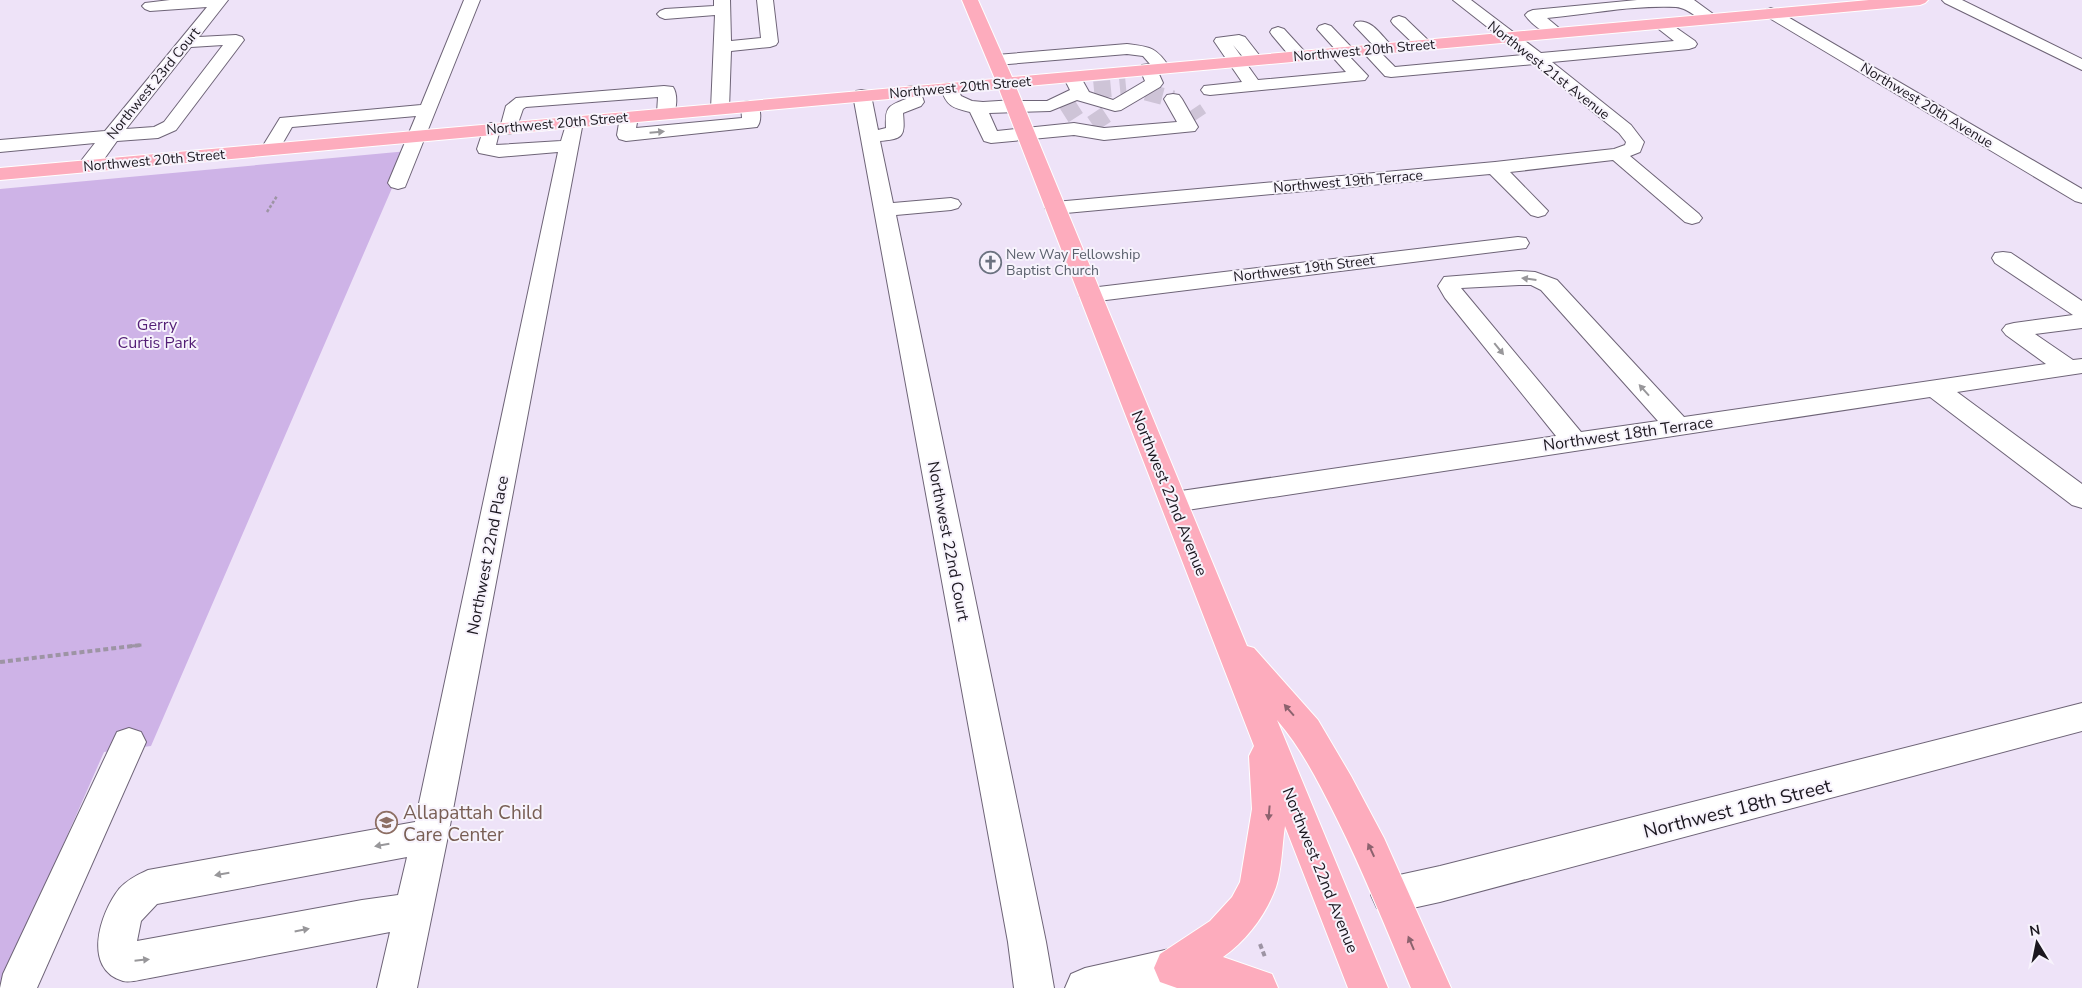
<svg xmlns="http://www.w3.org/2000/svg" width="2082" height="988" viewBox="0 0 2082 988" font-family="'Nunito Sans',sans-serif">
	<rect width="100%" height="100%" fill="#eee3f8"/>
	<path fill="#ceb3e7" d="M 408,151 L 151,746 L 104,752 L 0,988 L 0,189 Z"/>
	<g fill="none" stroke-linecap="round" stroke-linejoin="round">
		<path stroke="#cec4d7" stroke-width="17" stroke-dasharray="17 9" stroke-linecap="butt" d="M 1094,90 L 1126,87
			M 1146,92 L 1173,99
			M 1193,109 L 1199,118
			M 1064,115 L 1081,104
			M 1092,124 L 1110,112"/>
		<defs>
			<path id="minor" d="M 170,0 L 228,0 L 199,37 L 236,35 L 242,37 L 244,40 L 176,130 L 158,138 L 117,141 C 107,154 98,174 80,170 L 77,166 L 95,143 L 0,152 L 0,140 L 105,131 L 207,7 L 150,11 L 145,9 L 142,6 L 145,3 ZM 223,45 L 164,122 L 154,127 L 126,129 L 191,47 Z
				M 464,0 L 480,0 L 405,187 L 398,189 L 391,187 L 388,183 L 416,116 L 292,127 L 277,153 L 270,155 L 263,153 L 261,149 L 280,118 L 421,105 Z
				M 714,0 L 730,0 L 731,41 L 761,38 L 757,0 L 773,0 L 778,42 L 776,45 L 770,47 L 731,51 L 729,109 L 726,113 L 720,114 L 714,113 L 711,109 L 715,15 L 665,19 L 660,17 L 657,14 L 660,11 L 665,9 L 714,6 Z
				M 1453,0 L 1471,0 L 1541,53 L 1674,41 L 1651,23 L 1653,20 L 1665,20 L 1695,41 L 1697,44 L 1695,47 L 1689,49 L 1552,62 L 1631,125 L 1644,142 L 1640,152 L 1630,156 L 1699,214 L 1702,218 L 1699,222 L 1692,224 L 1685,222 L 1613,160 L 1510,172 L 1548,211 L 1545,215 L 1538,217 L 1531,215 L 1490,174 L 1055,214 L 1048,212 L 1045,208 L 1048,204 L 1055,202 L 1495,162 L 1614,149 L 1625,145 L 1626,142 L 1619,133 L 1534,64 L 1391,77 L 1385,76 L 1361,50 L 1363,47 L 1374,46 L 1354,25 L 1356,22 C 1371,18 1381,35 1391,45 L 1393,48 L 1391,51 L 1380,52 L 1395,67 L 1523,55 Z
				M 1637,0 L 1694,0 L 1720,19 L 1718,22 C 1702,26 1691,8 1676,7 C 1633,5 1589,14 1547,18 L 1565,33 L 1563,36 C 1550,39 1532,25 1525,15 L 1528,12 L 1533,10 Z
				M 1942,0 L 1962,0 L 2082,59 L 2082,70 L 1945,3 Z
				M 1771,8 L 1776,10 L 2082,189 L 2082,203 L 2075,201 L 1766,16 L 1763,13 L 1766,10 Z
				M 1399,16 L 1405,18 L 1430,42 L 1432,45 L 1430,48 L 1418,48 L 1393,24 L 1391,21 L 1393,18 Z
				M 1325,24 L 1331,26 L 1353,49 L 1355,52 L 1349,56 L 1368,76 L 1365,80 L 1210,95 L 1204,94 L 1201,90 L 1204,86 L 1242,82 L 1214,41 L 1216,38 L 1239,35 L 1245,37 L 1263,60 L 1261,64 L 1249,64 L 1233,45 L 1258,80 L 1346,72 L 1329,53 L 1335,49 L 1317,29 L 1319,26 Z
				M 1278,27 L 1284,29 L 1305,52 L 1307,56 L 1305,60 L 1293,60 L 1272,35 L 1270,32 L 1272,29 Z
				M 1127,44 C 1151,47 1156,47 1170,68 L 1168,72 L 1158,72 L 1163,83 L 1160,87 L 1121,110 L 1115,111 L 1077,100 L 1050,111 L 989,113 L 997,131 L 1074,123 L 1104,128 L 1177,122 L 1164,99 L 1167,95 L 1173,94 L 1179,95 L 1182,99 L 1198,127 L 1195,131 L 1104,140 L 1074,135 L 991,143 L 984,141 L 970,112 C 953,108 946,106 941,88 L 944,84 L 950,83 L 956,84 L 961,96 L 972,101 L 983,102 L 1015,100 L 1021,101 L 1047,101 L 1070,90 L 1065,80 L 1068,76 L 1074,75 L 1080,76 L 1089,92 L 1113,100 L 1145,81 L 1140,69 L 1142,65 L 1150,64 L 1143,56 L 1127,54 L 996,65 L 990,64 L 988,60 L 990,56 L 996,55 Z
				M 664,86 L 673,87 C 678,94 677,110 672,117 L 666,118 L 660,117 L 657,113 L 658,97 L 526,107 L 523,109 L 515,132 L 509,134 L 503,132 L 500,128 L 506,106 L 516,98 Z
				M 913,86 L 919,87 L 924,102 L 921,106 L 903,113 C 905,136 904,139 880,141 L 893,203 L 951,198 L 958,200 L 961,204 L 958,208 L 951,210 L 896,215 L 1046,942 L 1054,988 L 1014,988 L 1008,942 L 853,95 L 856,91 L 862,90 L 868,91 L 871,95 L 878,130 L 886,128 C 885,108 887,106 906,99 L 904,91 L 907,87 Z
				M 750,101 L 756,102 C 761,108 762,121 757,127 L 626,141 L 619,139 L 617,135 L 620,117 L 623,113 L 629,112 L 635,113 L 638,117 L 636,128 L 742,118 L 741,106 L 744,102 Z
				M 574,117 L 580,118 L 583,122 L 448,836 L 417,988 L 377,988 L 390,932 L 150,978 C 142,979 131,983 123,981 C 82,969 100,913 119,889 C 127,880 137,875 148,870 L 415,822 L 558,152 L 499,157 L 479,153 L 477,149 L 485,125 L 491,123 L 497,125 L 500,129 L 496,145 L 561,141 L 568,118 ZM 407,857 L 398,895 L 362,900 L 137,941 L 141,921 L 157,904 Z
				M 1518,237 L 1526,238 L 1529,243 L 1526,248 L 1090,302 L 1082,300 L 1079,295 L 1082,290 L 1090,288 Z
				M 2003,252 L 2011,253 L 2082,301 L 2082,328 L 2035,334 L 2073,360 L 2082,359 L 2082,373 L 1957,392 L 2082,484 L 2082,508 L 2072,505 L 1930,397 L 1174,512 L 1164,509 L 1160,502 L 1164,495 L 1174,492 L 1556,436 L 1445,298 L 1438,286 L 1444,277 L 1519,271 L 1535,272 L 1557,280 L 1684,417 L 2046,364 L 2006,335 L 2002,330 L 2006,325 L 2014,323 L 2073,315 L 1995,263 L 1992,258 L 1995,253 ZM 1519,285 L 1531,285 L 1541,290 L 1658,421 L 1581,432 L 1461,288 Z
				M 2082,703 L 2082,731 L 1440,902 L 1390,913 L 1377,908 L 1371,895 L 1377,882 L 1390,877 L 1440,866 Z
				M 129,728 L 141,732 L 146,742 L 37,988 L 0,988 L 3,974 L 117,732 Z
				M 1174,948 L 1188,954 L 1194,968 L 1188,982 L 1174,988 L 1065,988 L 1071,974 L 1085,968 Z"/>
			<path id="major" d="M 962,0 L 978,0 L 1012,77 L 1869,0 L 1928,0 L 1925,3 L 1920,5 L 1016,87 L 1247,646 L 1254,648 L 1318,720 L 1351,776 L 1384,838 L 1451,988 L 1411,988 C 1387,931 1364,873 1336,817 C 1319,783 1302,749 1277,720 L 1388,988 L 1348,988 L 1285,826 C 1282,845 1282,869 1276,887 C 1266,915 1247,940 1223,957 L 1272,974 L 1278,988 L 1177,988 L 1160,982 L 1154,968 L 1160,954 L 1210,921 L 1232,897 L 1240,882 L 1252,809 L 1249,756 L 1254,746 L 999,89 L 0,180 L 0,168 L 995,79 Z"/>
		</defs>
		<use href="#minor" stroke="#6e6477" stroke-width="2"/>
		<use href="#major" stroke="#fff" stroke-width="2"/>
		<path stroke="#9d94a4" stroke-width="2.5" stroke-dasharray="3 2" stroke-linecap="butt" d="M 267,212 L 277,196"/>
		<path stroke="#9d94a4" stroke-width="3" stroke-dasharray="4 2.5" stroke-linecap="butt" d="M 131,646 L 142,645"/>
		<path stroke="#9d94a4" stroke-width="4" stroke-dasharray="5 3" stroke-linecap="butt" d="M 0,662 L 141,645
			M 1260,944 L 1265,957"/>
		<use href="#minor" fill="#fff" fill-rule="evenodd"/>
		<use href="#major" fill="#fdacbd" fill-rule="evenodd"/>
	</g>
	<defs><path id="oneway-solid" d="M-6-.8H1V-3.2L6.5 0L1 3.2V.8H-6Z" transform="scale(1.25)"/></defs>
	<g fill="#98979a">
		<use href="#oneway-solid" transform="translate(657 132) rotate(-5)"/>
		<use href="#oneway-solid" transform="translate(1529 279) rotate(-173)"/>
		<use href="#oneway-solid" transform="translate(1499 349) rotate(51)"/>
		<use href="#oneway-solid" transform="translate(1644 390) rotate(-132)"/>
		<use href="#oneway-solid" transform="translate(382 845) rotate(170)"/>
		<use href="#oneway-solid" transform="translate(222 874) rotate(170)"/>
		<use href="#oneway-solid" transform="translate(302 930) rotate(-11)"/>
		<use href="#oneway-solid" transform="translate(142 960) rotate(-6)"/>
	</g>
	<g fill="#8c626e">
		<use href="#oneway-solid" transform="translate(1289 710) rotate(-131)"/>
		<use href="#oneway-solid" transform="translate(1269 813) rotate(95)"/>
		<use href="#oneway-solid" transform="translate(1371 850) rotate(-115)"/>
		<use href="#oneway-solid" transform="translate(1411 943) rotate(-113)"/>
	</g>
	<defs>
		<symbol id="church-ring" viewBox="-11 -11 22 22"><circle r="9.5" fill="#f7f3fc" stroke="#6b7280" stroke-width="1.5"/><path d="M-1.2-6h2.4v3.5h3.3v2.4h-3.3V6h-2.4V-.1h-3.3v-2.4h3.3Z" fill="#6b7280"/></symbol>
		<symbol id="school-ring" viewBox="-11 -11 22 22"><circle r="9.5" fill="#f7f3fc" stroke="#8d6e63" stroke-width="1.5"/><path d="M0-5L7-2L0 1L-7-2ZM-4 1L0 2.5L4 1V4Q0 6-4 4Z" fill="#8d6e63"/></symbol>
	</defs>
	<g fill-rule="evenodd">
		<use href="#church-ring" x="978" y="250" width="25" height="25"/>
		<use href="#school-ring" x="374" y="810" width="25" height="25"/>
	</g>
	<g text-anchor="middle" stroke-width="4" stroke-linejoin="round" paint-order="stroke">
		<g font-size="14" fill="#1b171f" stroke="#f7f3fc">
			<text transform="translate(1364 50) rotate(-5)" y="5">Northwest 20th Street</text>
			<text transform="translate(1549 70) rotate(38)" y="5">Northwest 21st Avenue</text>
			<text transform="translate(153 83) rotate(-51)" y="5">Northwest 23rd Court</text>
			<text transform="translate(960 87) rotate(-5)" y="5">Northwest 20th Street</text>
			<text transform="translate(1927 105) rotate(31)" y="5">Northwest 20th Avenue</text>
			<text transform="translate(557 123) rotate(-5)" y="5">Northwest 20th Street</text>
			<text transform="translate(154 160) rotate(-5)" y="5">Northwest 20th Street</text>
			<text transform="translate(1348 181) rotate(-5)" y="5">Northwest 19th Terrace</text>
			<text transform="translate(1304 268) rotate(-7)" y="5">Northwest 19th Street</text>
		</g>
		<g font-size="14" fill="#5b616d" stroke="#f7f3fc" text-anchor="start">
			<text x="1006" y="259">New Way Fellowship<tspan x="1006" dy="16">Baptist Church</tspan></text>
		</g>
		<g font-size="16" fill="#531e75" stroke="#f7f3fc">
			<text x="157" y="330">Gerry<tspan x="157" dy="18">Curtis Park</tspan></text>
		</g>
		<g font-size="16" fill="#1b171f" stroke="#f7f3fc">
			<text transform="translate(1628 433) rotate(-8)" y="6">Northwest 18th Terrace</text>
			<text transform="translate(1170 493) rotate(68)" y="6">Northwest 22nd Avenue</text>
			<text transform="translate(949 541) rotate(79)" y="6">Northwest 22nd Court</text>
			<text transform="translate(487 555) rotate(-79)" y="6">Northwest 22nd Place</text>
			<text transform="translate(1321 870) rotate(68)" y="6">Northwest 22nd Avenue</text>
		</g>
		<g font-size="19" fill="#1b171f" stroke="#f7f3fc">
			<text transform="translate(1737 808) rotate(-14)" y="7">Northwest 18th Street</text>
		</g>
		<g font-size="19" fill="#785e54" stroke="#f7f3fc" text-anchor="start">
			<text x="403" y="819">Allapattah Child<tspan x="403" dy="22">Care Center</tspan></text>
		</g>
	</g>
	<g transform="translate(2037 943) rotate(350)" stroke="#f7f3fc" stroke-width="4" paint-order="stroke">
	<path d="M0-4L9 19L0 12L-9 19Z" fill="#1b171f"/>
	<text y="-8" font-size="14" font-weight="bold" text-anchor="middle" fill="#1b171f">N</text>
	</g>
</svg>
